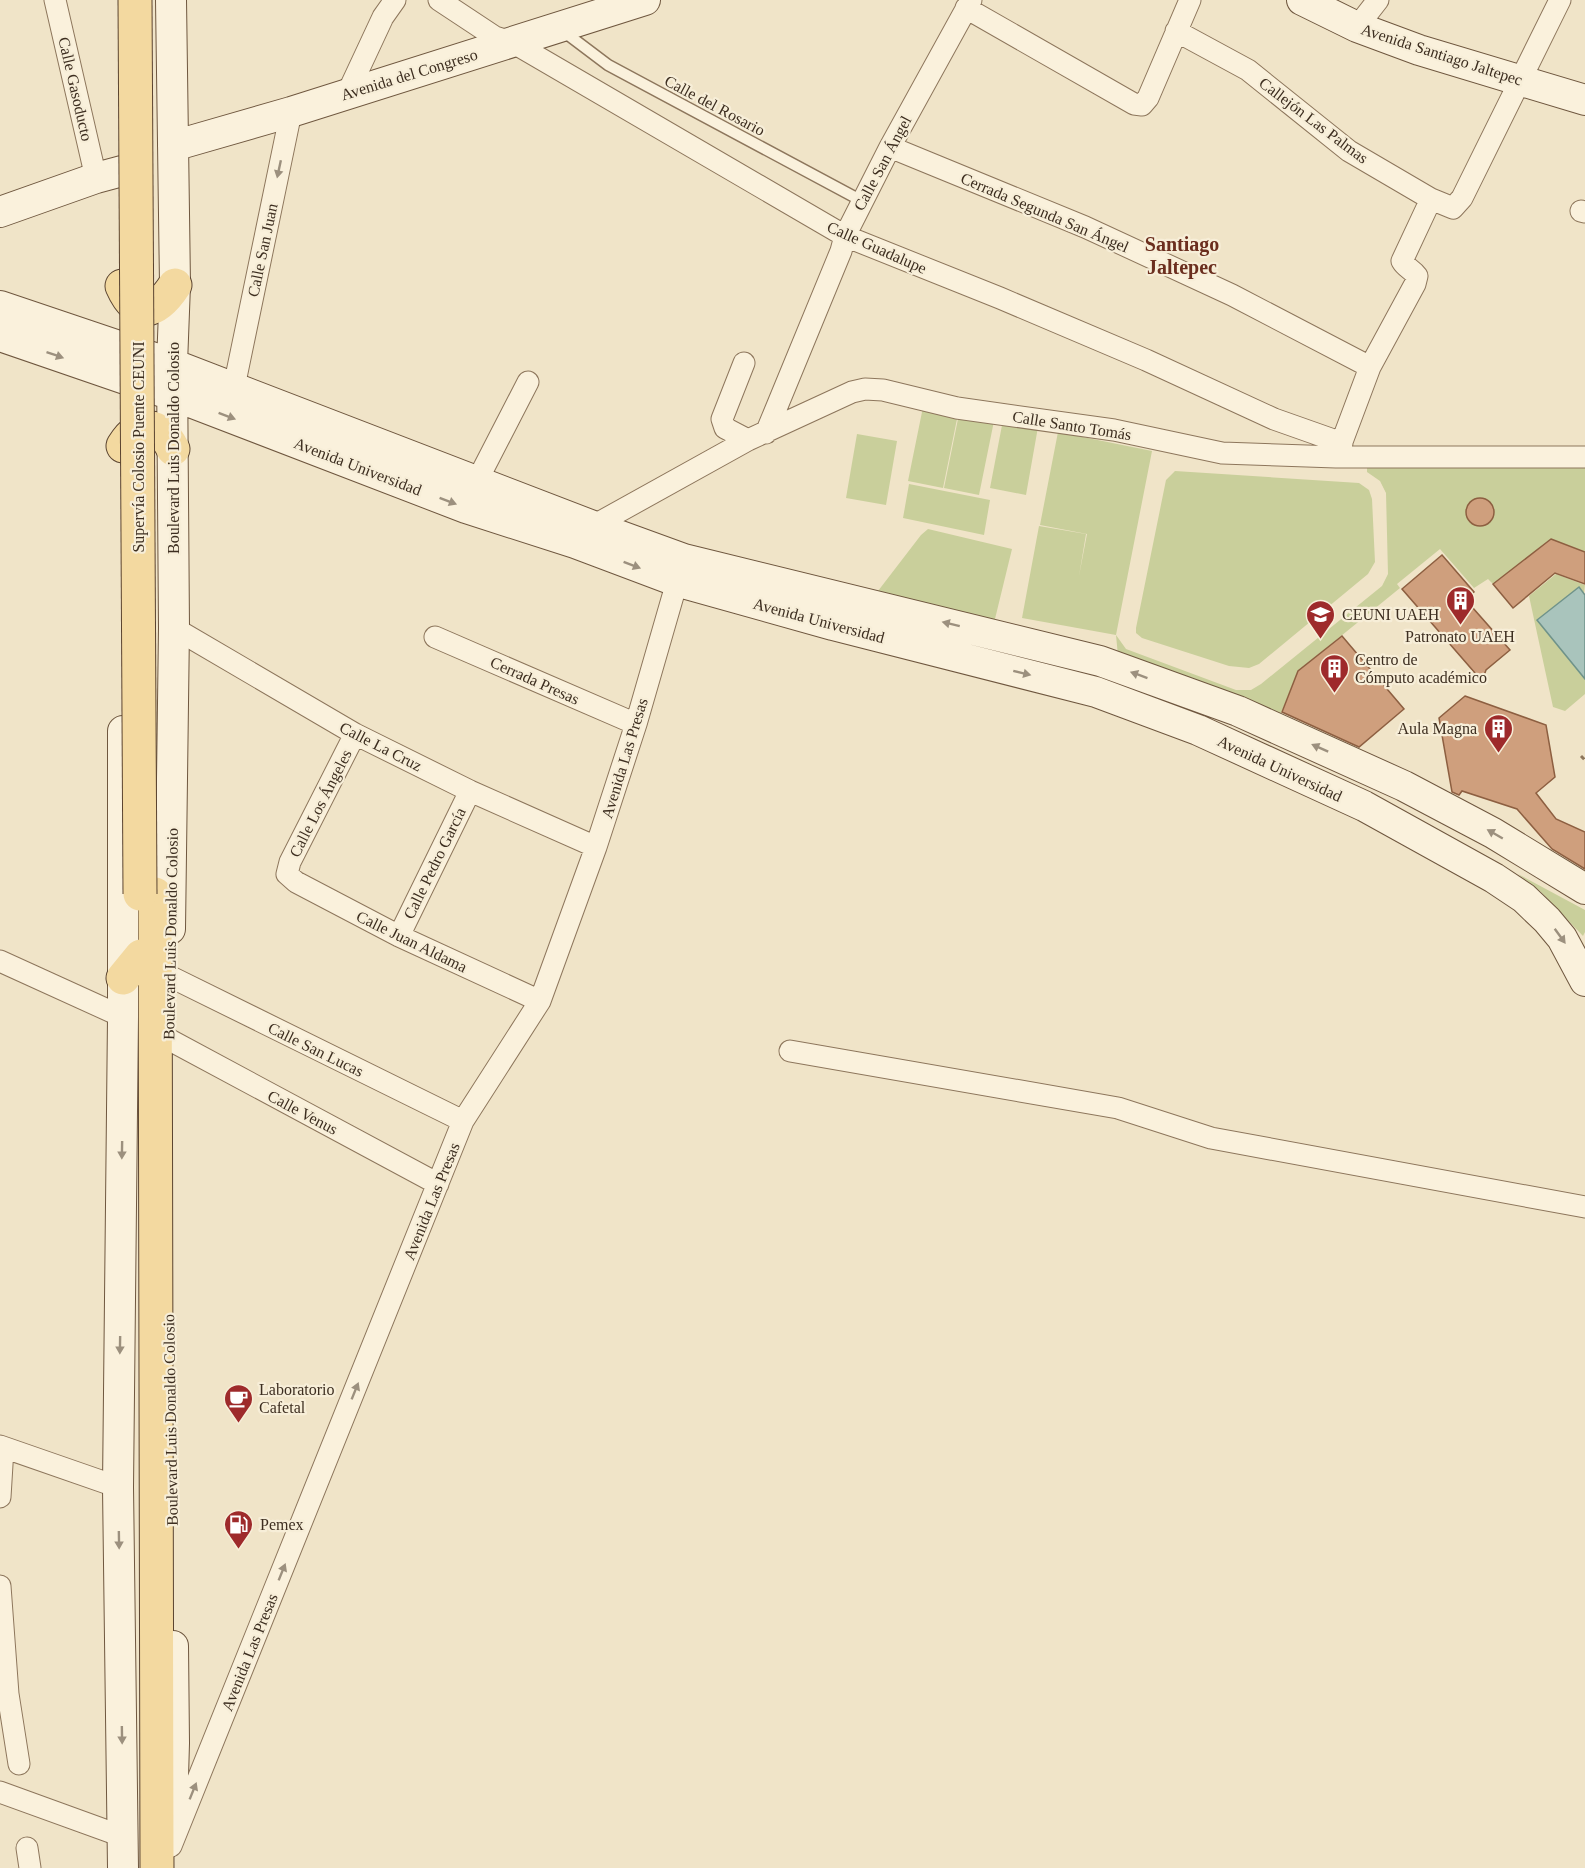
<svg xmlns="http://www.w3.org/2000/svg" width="1585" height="1868" viewBox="0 0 1585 1868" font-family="'Times New Roman',serif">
	<rect width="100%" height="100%" fill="#f0e4c8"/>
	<path fill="#c9cf9b" d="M 923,407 L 958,414 L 943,488 L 908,481 Z
		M 959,414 L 994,421 L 979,495 L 944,488 Z
		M 1003,420 L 1038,427 L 1026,495 L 990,488 Z
		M 1058,432 L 1152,451 L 1116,635 L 1126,649 L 1236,690 L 1251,690 L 1261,684 L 1382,586 L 1388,574 L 1386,493 L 1380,481 L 1367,472 L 1367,463 L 1585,467 L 1585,552 L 1551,539 L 1493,584 L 1488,579 L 1474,588 L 1440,549 L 1397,584 L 1400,588 L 1298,671 L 1279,718 L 1118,656 L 1116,635 L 1022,618 L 1039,526 L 1086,534 L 1079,576 L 1087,534 L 1040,525 Z
		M 857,434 L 897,441 L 886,505 L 846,498 Z
		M 1175,471 L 1359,483 L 1369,490 L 1372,499 L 1375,562 L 1368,574 L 1259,664 L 1249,668 L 1229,666 L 1142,638 L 1136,633 L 1136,628 L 1166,480 Z
		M 909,484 L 990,500 L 984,535 L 903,518 Z
		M 928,529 L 1012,549 L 994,623 L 878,591 L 921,535 Z
		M 1556,574 L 1585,585 L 1584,593 L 1579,587 L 1537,620 L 1585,679 L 1585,694 L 1565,711 L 1553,707 L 1529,596 Z
		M 1518,874 L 1585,910 L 1585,932 L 1583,936 L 1540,891 Z"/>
	<path fill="#a9c4bc" stroke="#6f938a" stroke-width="1.5" d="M 1579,587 L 1585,595 L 1585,679 L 1537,620 Z"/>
	<path fill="#cf9f7d" stroke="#8d5f41" stroke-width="1.5" d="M1466 512a14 14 0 1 1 28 0a14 14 0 1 1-28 0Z
		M 1551,539 L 1585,552 L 1585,584 L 1555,573 L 1513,608 L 1493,584 Z
		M 1442,555 L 1474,592 L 1465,599 L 1510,650 L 1486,670 L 1482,681 L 1402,589 Z
		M 1342,636 L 1404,709 L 1359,747 L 1282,712 L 1298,671 Z
		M 1465,696 L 1546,725 L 1555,777 L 1536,793 L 1556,819 L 1585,832 L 1585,869 L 1552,849 L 1517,809 L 1462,791 L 1459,795 L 1452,792 L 1439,718 Z"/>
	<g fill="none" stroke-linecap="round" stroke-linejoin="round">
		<defs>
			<path id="lane" d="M 563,31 L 608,65 L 862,201"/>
			<path id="street" d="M 55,0 L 96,178
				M 439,0 L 495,37 L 512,42 L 845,236 L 1000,298 L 1146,360 L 1274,419 L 1342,443
				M 966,8 L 1134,104 L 1142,105 L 1148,98 L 1190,0
				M 1357,27 L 1378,0
				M 1176,31 L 1248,70 L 1349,151 L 1431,199 L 1453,208 L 1462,198 L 1560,0
				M 348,92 L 383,17 L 395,0
				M 890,147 L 1085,227 L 1232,295 L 1370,367
				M 1581,211 L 1585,212
				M 744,363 L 722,419 L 725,428 L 748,440
				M 234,387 L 291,112
				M 766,433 L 841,251 L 845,236 L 890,147 L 971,0
				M 1337,455 L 1370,367 L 1415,284 L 1417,276 C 1412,269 1406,268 1402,261 L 1431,199
				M 477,481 L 528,382
				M 593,526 L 748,440 L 852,392 L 865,389 L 883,390 L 957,408 L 1114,430 L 1222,453 L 1336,457 L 1585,457
				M 174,628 L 355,734 L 470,791 L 596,847
				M 435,637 L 636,724
				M 355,734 L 290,862 L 287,874 L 296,882 L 399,936 L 540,1001
				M 399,936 L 470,791
				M 0,961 L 123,1017
				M 169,976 L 463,1121
				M 168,1039 L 438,1184
				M 790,1051 L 1118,1108 L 1211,1138 L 1585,1207
				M 0,1446 L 118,1487
				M 0,1497 L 3,1448
				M 0,1586 L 8,1694 L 19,1764
				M 0,1792 L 124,1837
				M 171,1846 L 463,1121 L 540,1001 L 596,847 L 636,724 L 681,568
				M 27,1848 L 30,1868"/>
			<path id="secondary" d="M 1302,0 L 1357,27 L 1419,50 L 1585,100
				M 173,146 L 291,112 L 645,0
				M 0,212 L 96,178 L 122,171
				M 0,306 L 172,364 L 593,526 L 684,559 L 1100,661 L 1238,711 L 1404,786 L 1493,833 L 1585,889
				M 0,336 L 172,395 L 466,508 L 575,543 L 676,581 L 833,625 L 1096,692 L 1198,730 L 1364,806 L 1494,878 L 1524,898 L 1547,920 L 1562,938 L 1585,981
				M 123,731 L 123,1017 L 118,1487 L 123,1868
				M 170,929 L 174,628 L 172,364 L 175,285 L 171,0
				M 172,1811 L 174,1743 L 173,1646"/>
			<path id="primary" d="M 122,286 C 137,320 157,313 175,285
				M 123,446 C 139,420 160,422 173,449
				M 155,894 L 157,1868
				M 123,978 L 141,956"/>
		</defs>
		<use href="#lane" stroke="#8d765c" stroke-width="13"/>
		<use href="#street" stroke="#8d765c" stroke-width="23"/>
		<use href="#secondary" stroke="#6f573f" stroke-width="32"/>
		<use href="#primary" stroke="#5b4430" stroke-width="35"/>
		<path stroke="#8d765c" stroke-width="3" stroke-dasharray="4.5 3" stroke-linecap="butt" d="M 1581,756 L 1585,760"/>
		<use href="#lane" stroke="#faf1dc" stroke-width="10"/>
		<use href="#street" stroke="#faf1dc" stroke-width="21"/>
		<use href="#secondary" stroke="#faf1dc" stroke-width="30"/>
		<use href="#primary" stroke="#f3d9a0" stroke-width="33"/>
		<defs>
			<path id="primary-bridge" d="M 135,0 L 140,894"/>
		</defs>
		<use href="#primary-bridge" stroke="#5b4430" stroke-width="35" stroke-linecap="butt"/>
		<use href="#primary-bridge" stroke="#f3d9a0" stroke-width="33"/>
	</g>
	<defs><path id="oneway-solid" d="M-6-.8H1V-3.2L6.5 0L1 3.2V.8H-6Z" transform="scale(1.5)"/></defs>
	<g fill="#9c907e">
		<use href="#oneway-solid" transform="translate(279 169) rotate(102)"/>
		<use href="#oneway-solid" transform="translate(55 355) rotate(19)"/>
		<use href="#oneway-solid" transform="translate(227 416) rotate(21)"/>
		<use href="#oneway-solid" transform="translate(448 501) rotate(21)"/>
		<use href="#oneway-solid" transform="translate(632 565) rotate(21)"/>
		<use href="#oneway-solid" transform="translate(951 624) rotate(-166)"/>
		<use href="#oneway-solid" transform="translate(1022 673) rotate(14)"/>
		<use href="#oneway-solid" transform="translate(1139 675) rotate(-160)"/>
		<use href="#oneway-solid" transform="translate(1320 748) rotate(-156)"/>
		<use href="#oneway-solid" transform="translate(1495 834) rotate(-150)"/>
		<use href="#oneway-solid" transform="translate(1560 936) rotate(54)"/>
		<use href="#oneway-solid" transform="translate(122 1150) rotate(91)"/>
		<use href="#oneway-solid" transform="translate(120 1345) rotate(91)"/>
		<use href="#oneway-solid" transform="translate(355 1391) rotate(-68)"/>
		<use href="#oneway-solid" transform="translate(119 1540) rotate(89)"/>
		<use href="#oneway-solid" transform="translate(282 1572) rotate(-68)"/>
		<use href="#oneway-solid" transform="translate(122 1735) rotate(89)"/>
		<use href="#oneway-solid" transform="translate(193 1791) rotate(-68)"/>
	</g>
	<defs>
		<symbol id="building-pin" viewBox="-11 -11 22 30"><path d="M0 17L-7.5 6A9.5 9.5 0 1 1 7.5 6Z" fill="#9e2a2b" stroke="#f7eed8"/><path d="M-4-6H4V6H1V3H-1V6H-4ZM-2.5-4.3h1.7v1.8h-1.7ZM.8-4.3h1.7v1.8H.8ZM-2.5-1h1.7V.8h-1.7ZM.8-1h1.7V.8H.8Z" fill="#fff"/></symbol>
		<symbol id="university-pin" viewBox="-11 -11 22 30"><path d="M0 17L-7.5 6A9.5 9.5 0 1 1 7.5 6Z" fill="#9e2a2b" stroke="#f7eed8"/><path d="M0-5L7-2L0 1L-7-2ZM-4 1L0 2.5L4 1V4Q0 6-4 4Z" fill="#fff"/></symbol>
		<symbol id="cafe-pin" viewBox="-11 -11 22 30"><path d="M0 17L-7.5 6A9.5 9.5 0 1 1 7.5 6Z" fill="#9e2a2b" stroke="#f7eed8"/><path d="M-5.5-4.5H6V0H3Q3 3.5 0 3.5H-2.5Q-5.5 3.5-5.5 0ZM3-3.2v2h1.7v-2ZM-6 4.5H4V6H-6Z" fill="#fff"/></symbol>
		<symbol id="fuel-pin" viewBox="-11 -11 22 30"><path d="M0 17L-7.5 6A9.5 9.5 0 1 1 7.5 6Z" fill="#9e2a2b" stroke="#f7eed8"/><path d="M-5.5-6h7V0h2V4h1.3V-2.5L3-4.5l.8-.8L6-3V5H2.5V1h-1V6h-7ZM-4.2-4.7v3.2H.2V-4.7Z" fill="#fff"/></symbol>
	</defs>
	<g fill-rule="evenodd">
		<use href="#building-pin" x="1444" y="584" width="33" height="45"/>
		<use href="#university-pin" x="1304" y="598" width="33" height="45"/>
		<use href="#building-pin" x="1318" y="652" width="33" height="45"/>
		<use href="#building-pin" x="1482" y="712" width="33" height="45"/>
		<use href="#cafe-pin" x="222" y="1382" width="33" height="45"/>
		<use href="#fuel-pin" x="222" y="1508" width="33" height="45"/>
	</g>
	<g text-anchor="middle" stroke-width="4.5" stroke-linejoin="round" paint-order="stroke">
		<g font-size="16" fill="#3d2e20" stroke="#f7eed8">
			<text transform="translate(1442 54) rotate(18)" y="6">Avenida Santiago Jaltepec</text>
			<text transform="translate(409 74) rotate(-17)" y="6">Avenida del Congreso</text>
			<text transform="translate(76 89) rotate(77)" y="6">Calle Gasoducto</text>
			<text transform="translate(715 105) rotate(28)" y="6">Calle del Rosario</text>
			<text transform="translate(1314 120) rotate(37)" y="6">Callejón Las Palmas</text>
			<text transform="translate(882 163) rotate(-62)" y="6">Calle San Ángel</text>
			<text transform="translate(1045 212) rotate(23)" y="6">Cerrada Segunda San Ángel</text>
			<text transform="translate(877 247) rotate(24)" y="6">Calle Guadalupe</text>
			<text transform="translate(262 250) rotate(-78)" y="6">Calle San Juan</text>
			<text transform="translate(1072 425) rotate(9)" y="6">Calle Santo Tomás</text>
			<text transform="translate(138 447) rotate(-90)" y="6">Supervía Colosio Puente CEUNI</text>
			<text transform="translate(173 448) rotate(-90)" y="6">Boulevard Luis Donaldo Colosio</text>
			<text transform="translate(358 466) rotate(21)" y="6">Avenida Universidad</text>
			<text transform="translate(819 620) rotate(15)" y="6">Avenida Universidad</text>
			<text transform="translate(535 680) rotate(24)" y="6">Cerrada Presas</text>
			<text transform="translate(381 746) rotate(27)" y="6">Calle La Cruz</text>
			<text transform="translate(624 758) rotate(-73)" y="6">Avenida Las Presas</text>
			<text transform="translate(1280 768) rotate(25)" y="6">Avenida Universidad</text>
			<text transform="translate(320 803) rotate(-63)" y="6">Calle Los Ángeles</text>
			<text transform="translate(434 863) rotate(-64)" y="6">Calle Pedro García</text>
			<text transform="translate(170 934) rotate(-89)" y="6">Boulevard Luis Donaldo Colosio</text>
			<text transform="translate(412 941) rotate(26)" y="6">Calle Juan Aldama</text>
			<text transform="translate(316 1049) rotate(26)" y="6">Calle San Lucas</text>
			<text transform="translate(303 1112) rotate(28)" y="6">Calle Venus</text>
			<text transform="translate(431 1201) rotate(-68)" y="6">Avenida Las Presas</text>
			<text transform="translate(170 1420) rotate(-91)" y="6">Boulevard Luis Donaldo Colosio</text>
			<text transform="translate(249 1652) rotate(-68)" y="6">Avenida Las Presas</text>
		</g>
		<g font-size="16" fill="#3d2e20" stroke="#f7eed8" text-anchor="start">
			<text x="1342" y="620">CEUNI UAEH</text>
			<text x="1460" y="642" text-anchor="middle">Patronato UAEH</text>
			<text x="1355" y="665">Centro de<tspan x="1355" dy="18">Cómputo académico</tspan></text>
			<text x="1477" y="734" text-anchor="end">Aula Magna</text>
			<text x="259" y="1395">Laboratorio<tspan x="259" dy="18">Cafetal</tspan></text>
			<text x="260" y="1530">Pemex</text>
		</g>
		<g font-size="20" font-weight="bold" fill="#6b2e1e" stroke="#f7eed8">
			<text x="1182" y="251">Santiago<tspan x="1182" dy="23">Jaltepec</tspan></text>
		</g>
	</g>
</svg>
